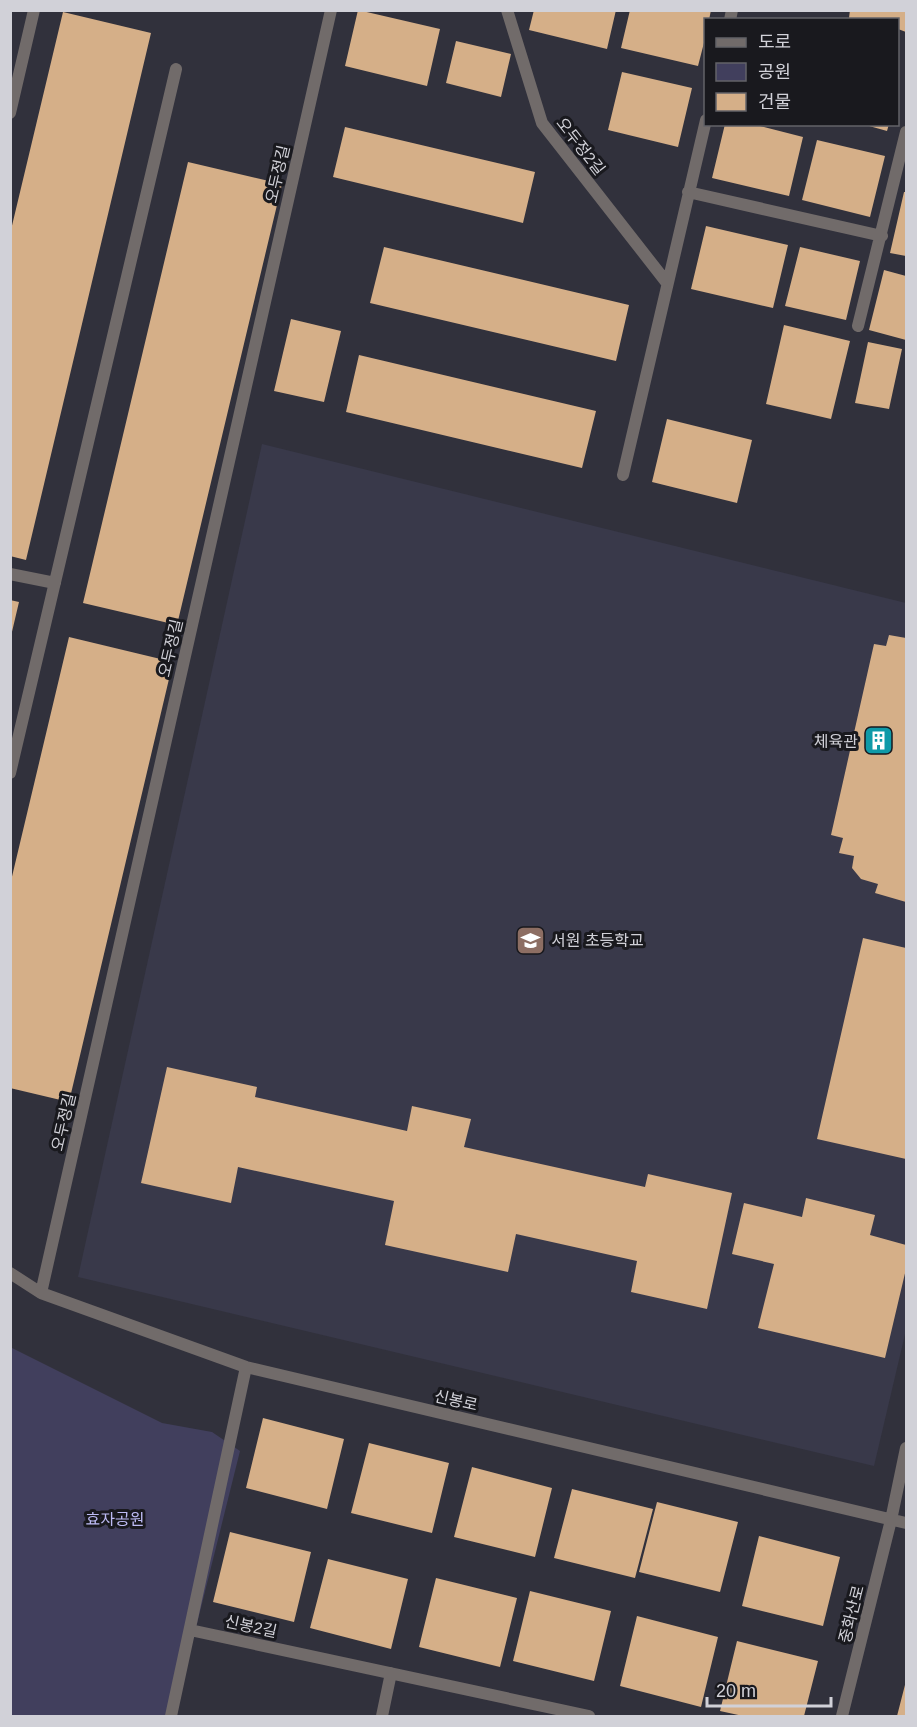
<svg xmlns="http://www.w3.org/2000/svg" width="917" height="1727" viewBox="0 0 917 1727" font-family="Helvetica,'Noto Sans KR',sans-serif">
	<rect width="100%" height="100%" fill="#31313c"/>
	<path fill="#39394a" d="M 262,444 L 906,603 L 906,1330 L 874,1466 L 78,1277 Z"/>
	<path fill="#413f5d" d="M 10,1347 L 162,1423 L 212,1432 L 240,1451 L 174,1716 L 11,1716 Z"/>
	<path fill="#d5af88" d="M 358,10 L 440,29 L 427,86 L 345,66 Z
		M 534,10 L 616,10 L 607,49 L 529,30 Z
		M 630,10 L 711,10 L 709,20 L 706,20 L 706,35 L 698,66 L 621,48 Z
		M 850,10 L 906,10 L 906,32 L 898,29 L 898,20 L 856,20 L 849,18 Z
		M 63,12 L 151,33 L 26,560 L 10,556 L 10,234 Z
		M 456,41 L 511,54 L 501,97 L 446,83 Z
		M 622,72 L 692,88 L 678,147 L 608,130 Z
		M 725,124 L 752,124 L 803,137 L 789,196 L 712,178 Z
		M 862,124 L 889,124 L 887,131 Z
		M 345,127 L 535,172 L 523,223 L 333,177 Z
		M 817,140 L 885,156 L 870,217 L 802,200 Z
		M 188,162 L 282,184 L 177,625 L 83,603 Z
		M 904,192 L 906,192 L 906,256 L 890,253 Z
		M 706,226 L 788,245 L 773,308 L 691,289 Z
		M 384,247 L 629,305 L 616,361 L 370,303 Z
		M 800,247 L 860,261 L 846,320 L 785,306 Z
		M 884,270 L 906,276 L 906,340 L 869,330 Z
		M 291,319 L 341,331 L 324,402 L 274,391 Z
		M 784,325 L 850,341 L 831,419 L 766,404 Z
		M 868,342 L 902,349 L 889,409 L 855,403 Z
		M 359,355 L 596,411 L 582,468 L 346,412 Z
		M 667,419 L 752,440 L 737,503 L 652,482 Z
		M 10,600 L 19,602 L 11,636 L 10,636 Z
		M 889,635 L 906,638 L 906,902 L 875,893 L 878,884 L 861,879 L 852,868 L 854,856 L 839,853 L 843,838 L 831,835 L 874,644 L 886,646 Z
		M 69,637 L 173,662 L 69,1102 L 10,1088 L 10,885 Z
		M 863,938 L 906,948 L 906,1159 L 817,1139 Z
		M 167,1067 L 257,1087 L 255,1097 L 407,1131 L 412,1106 L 471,1119 L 464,1147 L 645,1187 L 648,1174 L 732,1193 L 707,1309 L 631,1292 L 637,1261 L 516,1234 L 508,1272 L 385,1245 L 394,1201 L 238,1167 L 231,1203 L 141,1183 Z
		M 806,1198 L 875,1215 L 870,1235 L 906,1245 L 906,1269 L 885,1358 L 758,1328 L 774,1264 L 732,1254 L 744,1203 L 802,1217 Z
		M 263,1418 L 344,1439 L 327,1509 L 246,1488 Z
		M 369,1443 L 449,1463 L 432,1533 L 351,1513 Z
		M 472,1467 L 552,1488 L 535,1557 L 454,1537 Z
		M 572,1489 L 653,1509 L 635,1578 L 554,1558 Z
		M 657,1502 L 738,1522 L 720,1592 L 639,1572 Z
		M 230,1532 L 311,1552 L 294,1622 L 213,1602 Z
		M 759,1536 L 840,1557 L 823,1626 L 742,1606 Z
		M 328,1559 L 408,1579 L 391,1649 L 310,1628 Z
		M 436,1578 L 517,1598 L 500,1667 L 419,1647 Z
		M 530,1591 L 611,1611 L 594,1681 L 513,1661 Z
		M 637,1616 L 718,1637 L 701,1707 L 620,1686 Z
		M 737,1641 L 818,1661 L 804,1716 L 743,1716 L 720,1711 Z
		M 906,1681 L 906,1716 L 897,1716 Z"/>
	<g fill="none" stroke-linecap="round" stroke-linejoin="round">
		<path stroke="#716b6a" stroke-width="12" d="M 10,113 L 34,10
			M 10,574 L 55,583
			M 10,773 L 176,69"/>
		<path stroke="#716b6a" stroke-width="12" d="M 507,10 L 542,123 L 667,283
			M 730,20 L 732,10
			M 688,192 L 882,236
			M 858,326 L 906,132
			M 623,475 L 706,120
			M 10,1273 L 41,1293 L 246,1367 L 906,1523
			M 41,1293 L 331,10
			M 190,1630 L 589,1716
			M 171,1716 L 246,1367
			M 382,1716 L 391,1673
			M 842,1716 L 891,1520 L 906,1448"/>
	</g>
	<defs>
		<symbol id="building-square" viewBox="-11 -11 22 22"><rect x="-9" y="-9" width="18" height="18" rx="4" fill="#0f9aa8" stroke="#19191e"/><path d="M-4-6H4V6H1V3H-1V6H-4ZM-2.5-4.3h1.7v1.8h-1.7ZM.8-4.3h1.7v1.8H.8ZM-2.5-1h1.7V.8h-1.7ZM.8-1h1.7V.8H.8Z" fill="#fff"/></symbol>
		<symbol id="school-square" viewBox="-11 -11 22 22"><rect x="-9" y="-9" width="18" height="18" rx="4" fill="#8d6e63" stroke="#19191e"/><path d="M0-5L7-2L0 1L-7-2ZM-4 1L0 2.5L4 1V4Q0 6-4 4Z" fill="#fff"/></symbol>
	</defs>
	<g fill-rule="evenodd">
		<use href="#building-square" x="862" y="724" width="33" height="33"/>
		<use href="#school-square" x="514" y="924" width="33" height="33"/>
	</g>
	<g text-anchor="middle" stroke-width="6" stroke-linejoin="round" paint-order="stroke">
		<g font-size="16" fill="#d1d1d8" stroke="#19191e">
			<text transform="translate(581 146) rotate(52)" y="6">오두정2길</text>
			<text transform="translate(277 174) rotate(-77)" y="6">오두정길</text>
			<text transform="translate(170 648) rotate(-77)" y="6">오두정길</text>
			<text transform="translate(63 1122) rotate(-77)" y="6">오두정길</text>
			<text transform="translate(456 1400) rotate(13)" y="6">신봉로</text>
			<text transform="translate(851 1614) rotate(-76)" y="6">중화산로</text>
			<text transform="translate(251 1626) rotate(12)" y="6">신봉2길</text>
		</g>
		<g font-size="16" fill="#d1d1d8" stroke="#19191e" text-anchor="end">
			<text x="858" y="747">체육관</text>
			<text x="551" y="946" text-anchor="start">서원 초등학교</text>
		</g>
		<g font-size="16" fill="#bdbbf4" stroke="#19191e">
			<text x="115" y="1525">효자공원</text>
		</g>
	</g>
	<rect width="917" height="1727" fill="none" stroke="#d1d1d8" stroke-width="24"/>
	<rect x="704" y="18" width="195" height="108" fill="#19191e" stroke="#636368" stroke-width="1.5"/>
	<rect x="716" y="38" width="30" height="9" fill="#716b6a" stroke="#636368" stroke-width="1.5"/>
	<text x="758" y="48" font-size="18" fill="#d1d1d8">도로</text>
	<rect x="716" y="63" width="30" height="18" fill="#413f5d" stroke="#636368" stroke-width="1.5"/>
	<text x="758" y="78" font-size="18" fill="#d1d1d8">공원</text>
	<rect x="716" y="93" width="30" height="18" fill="#d5af88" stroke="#636368" stroke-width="1.5"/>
	<text x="758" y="108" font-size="18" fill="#d1d1d8">건물</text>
	<path d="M707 1697v9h124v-9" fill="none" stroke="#d1d1d8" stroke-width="3"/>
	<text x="716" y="1697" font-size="18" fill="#d1d1d8" stroke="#19191e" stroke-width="4.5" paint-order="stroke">20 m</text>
</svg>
